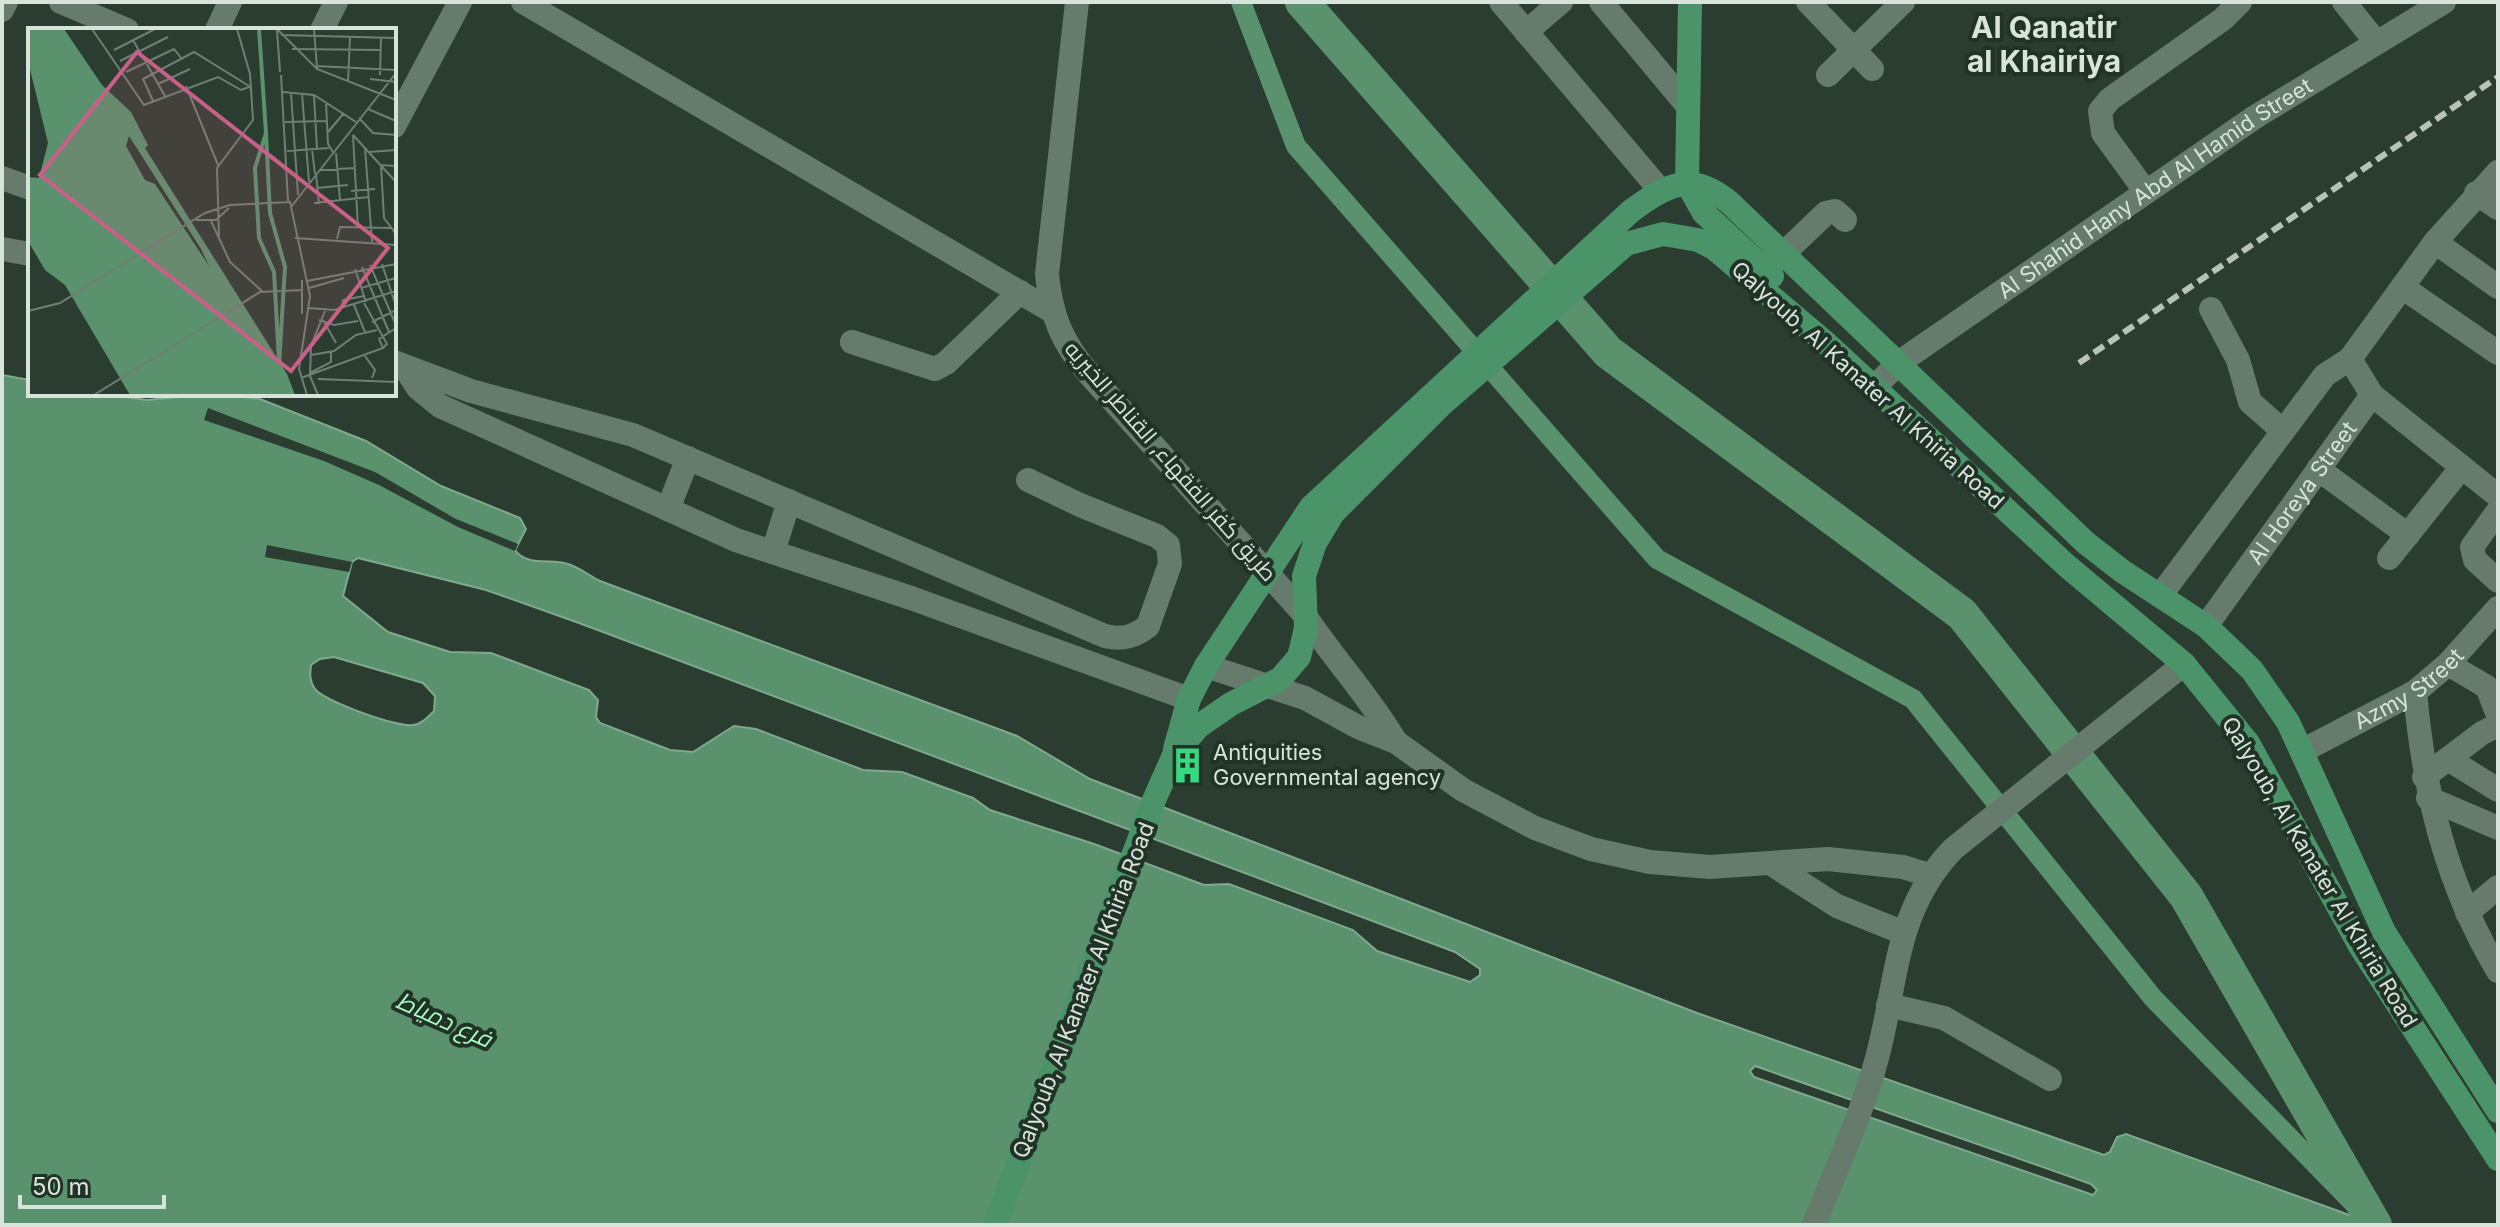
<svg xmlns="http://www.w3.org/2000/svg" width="2500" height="1227" viewBox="0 0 2500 1227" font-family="Inter,Cairo,sans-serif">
	<rect width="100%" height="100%" fill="#2b3d30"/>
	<path fill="#59926c" stroke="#7faa8d" stroke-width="2" fill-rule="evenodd" d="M 2,375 L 30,380 L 30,394 L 103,394 L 147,400 L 213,394 L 260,399 L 366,441 L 441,486 L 520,518 L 526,529 L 515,550 C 528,568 553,557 571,565 C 581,569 590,576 600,581 L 1017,736 L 1090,779 L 1697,1013 L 2104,1155 L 2110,1152 L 2117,1137 L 2126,1134 L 2377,1225 L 2,1225 ZM 358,558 L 486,590 L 579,623 L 1455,952 L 1480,969 L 1480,975 L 1470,982 L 1377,951 L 1353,930 L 1229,884 L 1204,885 L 1094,844 L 990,810 L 973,798 L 902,772 L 863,770 L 756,729 L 734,726 L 693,752 L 670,750 L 600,723 L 596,717 L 598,700 L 589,690 L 491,653 L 450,652 L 388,632 L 343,596 L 352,562 ZM 334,657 L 423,683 L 435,696 L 434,711 C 428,717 422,724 413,725 C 398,728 324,701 315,689 C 309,681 310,674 311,665 L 320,659 ZM 1755,1066 L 2091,1184 L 2097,1190 L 2093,1195 L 1754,1077 L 1750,1071 Z"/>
	<path fill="#2b3d30" d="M 208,408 L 375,472 L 456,519 L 518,544 L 515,551 L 458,527 L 379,485 L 324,461 L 204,420 Z
		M 267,545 L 352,562 L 349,572 L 265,557 Z"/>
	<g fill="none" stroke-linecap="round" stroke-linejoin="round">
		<path stroke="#59926c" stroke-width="20" d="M 1241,2 L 1296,146 L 1657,559 L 1913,699 L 2153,998 L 2374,1224"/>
		<path stroke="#59926c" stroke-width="34" d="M 1302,2 L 1608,352 L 1962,614 L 2186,896 L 2375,1225"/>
		<g stroke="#677b6d" stroke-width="24">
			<path d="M 61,2 L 127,30"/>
			<path d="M 523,2 L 1050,310"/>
			<path d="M 1077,2 L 1047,274 C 1051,316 1062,343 1090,375 L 1304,614 C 1333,658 1369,696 1396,742"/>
			<path d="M 1501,2 L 1660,190"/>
			<path d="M 1601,2 L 1687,105"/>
			<path d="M 1808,2 L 1872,69"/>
			<path d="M 2344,2 L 2376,42"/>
			<path d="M 2,10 L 6,2"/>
			<path d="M 217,30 L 230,2"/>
			<path d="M 322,30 L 336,2"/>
			<path d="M 1526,32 L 1561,2"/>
			<path d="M 1828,75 L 1903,2"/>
			<path d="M 394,126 L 460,2"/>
			<path d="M 2,178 L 30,188"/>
			<path d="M 2146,192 L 2103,133 L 2100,111 L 2110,99 L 2223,19 L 2240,2"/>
			<path d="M 2476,193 L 2498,208"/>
			<path d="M 2435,242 L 2498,287"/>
			<path d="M 2,249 L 30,254"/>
			<path d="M 1784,253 L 1826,213 L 1835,211 L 1845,220"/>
			<path d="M 2402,287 L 2498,353"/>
			<path d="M 2211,309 L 2238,360 L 2250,402 L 2283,431"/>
			<path d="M 852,342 L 935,369 L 946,363 L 1020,292"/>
			<path d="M 2350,359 L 2372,395 L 2498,496"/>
			<path d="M 394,362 L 471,391 L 633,435 L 1105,636 C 1122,640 1134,637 1148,626 L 1170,564 L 1168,545 L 1157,536 L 1080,505 L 1028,480"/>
			<path d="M 405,368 L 418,388 L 440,406 L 736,540 L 911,598 L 1189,699"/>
			<path id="s1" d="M 1873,388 L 1900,362 L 2255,117 L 2444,2"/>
			<path d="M 2318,469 L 2408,535"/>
			<path d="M 668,509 L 688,458"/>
			<path d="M 2498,511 L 2472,547 L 2475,560 L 2498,581"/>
			<path d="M 773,552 L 789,501"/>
			<path d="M 2389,558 L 2462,467"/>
			<path d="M 2160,596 L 2325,375 L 2350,359 L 2435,242 L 2498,172"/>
			<path id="s2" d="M 2206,626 L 2372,395"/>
			<path d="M 2448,664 L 2487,687 L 2498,715"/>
			<path d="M 1206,666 L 1305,698 L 1358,727 L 1396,742 L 1463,790 L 1535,828 L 1591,849 L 1650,862 L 1710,867 L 1828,859 L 1903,867 L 1929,875"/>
			<path d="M 2415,692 C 2424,792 2446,884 2498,971"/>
			<path id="s3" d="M 2302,751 L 2415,692 L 2448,664 L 2498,608"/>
			<path d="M 2448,759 L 2498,790"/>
			<path d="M 2424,777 L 2482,733 L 2498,725"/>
			<path d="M 2428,798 L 2498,828"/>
			<path d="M 1770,863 L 1837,906 L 1904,933"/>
			<path d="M 2467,913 L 2498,887"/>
			<path d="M 1888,1005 L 1944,1018 L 2050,1079"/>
			<path d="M 1814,1225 C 1835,1170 1862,1115 1877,1058 C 1898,980 1894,911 1953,849 L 2184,664"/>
		</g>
		<path stroke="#4b9469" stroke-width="24" d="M 1690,2 L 1687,183 L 1704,213 L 1772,276
			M 1175,749 L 1189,699 L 1206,666 L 1311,507 L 1631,211 C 1667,185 1691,170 1730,203 L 2086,543 L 2122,571 L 2206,626 L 2252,670 L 2288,722 L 2384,932 L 2498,1111
			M 995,1225 L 1154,800 L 1174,755 L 1199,726 L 1231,704 L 1280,679 L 1299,657 L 1306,628 L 1304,576 L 1315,543 L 1333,513 L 1441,405 L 1626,244 L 1663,234 L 1698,240 L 1714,248 L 1827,344 L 2067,566 L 2184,664 L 2248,743 L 2360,946 L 2498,1159"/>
		<path stroke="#b7c3ba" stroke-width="6" stroke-dasharray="12 6" stroke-linecap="butt" d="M 2079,363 L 2498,77"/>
	</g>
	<defs>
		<symbol id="building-bare" viewBox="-9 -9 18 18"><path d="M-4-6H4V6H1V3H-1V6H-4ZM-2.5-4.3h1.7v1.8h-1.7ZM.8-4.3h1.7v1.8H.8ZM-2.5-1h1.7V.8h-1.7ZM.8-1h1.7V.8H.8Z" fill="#36d880" stroke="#213326" stroke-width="2.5" paint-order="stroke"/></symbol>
	</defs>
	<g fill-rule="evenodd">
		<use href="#building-bare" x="1162" y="740" width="51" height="51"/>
	</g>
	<g text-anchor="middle" stroke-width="8" stroke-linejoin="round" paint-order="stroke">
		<g font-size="22" fill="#d8e3db" stroke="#213326">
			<text dy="8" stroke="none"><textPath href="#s1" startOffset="346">Al Shahid Hany Abd Al Hamid Street</textPath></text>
			<text transform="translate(1868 385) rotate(42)" y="8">Qalyoub, Al Kanater Al Khiria Road</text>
			<text transform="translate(1171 461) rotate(49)" y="8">طريق كفر الفقهاء, القناطر الخيريه</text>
			<text dy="8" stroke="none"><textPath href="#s2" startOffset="164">Al Horeya Street</textPath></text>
			<text dy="8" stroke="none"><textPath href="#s3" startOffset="124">Azmy Street</textPath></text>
			<text transform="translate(2320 872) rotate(59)" y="8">Qalyoub, Al Kanater Al Khiria Road</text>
			<text transform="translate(1083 990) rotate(-69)" y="8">Qalyoub, Al Kanater Al Khiria Road</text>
		</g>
		<g font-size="22" fill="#d8e3db" stroke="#213326" text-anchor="start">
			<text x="1213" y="760">Antiquities<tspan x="1213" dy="25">Governmental agency</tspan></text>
		</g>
		<g font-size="24" font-style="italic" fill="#a7fbc2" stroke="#213326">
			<text transform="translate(444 1020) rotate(24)" y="8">فرع دمياط</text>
		</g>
		<g font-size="30" font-weight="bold" fill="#d8e3db" stroke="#213326">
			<text x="2044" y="38">Al Qanatir<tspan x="2044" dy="34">al Khairiya</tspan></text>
		</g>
	</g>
	<g transform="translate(28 28)">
		<rect width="368" height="368" fill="#2b3d30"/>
		<path d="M 0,1 L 36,1 L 74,57 L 103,84 L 120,117 L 117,120 L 259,346 L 267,367 L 102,367 L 37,257 L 17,242 L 0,213 L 0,149 L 11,150 L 20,115 L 0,33 ZM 101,108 L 173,221 L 181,238 L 127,156 L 117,152 L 98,118 Z" fill="#59926c" fill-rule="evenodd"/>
		<path fill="none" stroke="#59926c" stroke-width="4" d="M 231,1 L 238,105 L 227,140 L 231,210 L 246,244 L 251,333M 238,105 L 242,185 L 257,239 L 251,338"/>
		<path fill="none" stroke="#707f74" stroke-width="2" d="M 64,1 L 116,77 L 190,49 L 213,62 L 224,58M 249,1 L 289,41 L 368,72M 286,1 L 289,40M 249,2 L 252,44M 253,7 L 368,10M 105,12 L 137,68M 264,21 L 353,22M 86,22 L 127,1M 92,33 L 140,9M 288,38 L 368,42M 98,44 L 146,21 L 154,31M 253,47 L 260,173M 352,47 L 353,10M 342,51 L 368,54M 320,54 L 322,9M 130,56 L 162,41M 158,58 L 190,137M 255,64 L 286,67 L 328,94M 263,65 L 270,167M 274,65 L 281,154M 286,68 L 289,121M 125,73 L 115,51 L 166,24 L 221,58M 298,74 L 300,116 L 305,124M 340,81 L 368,93M 331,90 L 345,105 L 368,107M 257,94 L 299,93M 300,104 L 316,85M 325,107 L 330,200M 325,107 L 368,154M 337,120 L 344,214M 284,121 L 287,146M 259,123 L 301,120M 341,124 L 368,122M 308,125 L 312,172M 368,138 L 353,137 L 356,190 L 368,206M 291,142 L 327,140M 288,146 L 291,176M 289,160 L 320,157M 323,163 L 347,161M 286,175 L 341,169M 263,179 L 368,45M 168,192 L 188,192 L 201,180M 183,193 L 202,234 L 234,263M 191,208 L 189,140 L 225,92 L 222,46 L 209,1M 267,210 L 368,217M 309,211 L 312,199 L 363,200M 354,236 L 368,278M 342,237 L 368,297M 334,239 L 361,304M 327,241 L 338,274M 274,252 L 274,286M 279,253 L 368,236M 281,260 L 316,250M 333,260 L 368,250M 336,275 L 359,316 L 355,320M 326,277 L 337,304M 281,280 L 306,282 L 368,263M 314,280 L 315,272 L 336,268M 0,283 L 32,275 L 177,185 L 202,177 L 262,174 L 282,268 L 271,341 L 279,367M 291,292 L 306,297 L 330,293M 295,292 L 308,315M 344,294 L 368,282M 283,327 L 306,323 L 328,307 L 349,302M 337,328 L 347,342 L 344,350M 282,345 L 303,334 L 303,324M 273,350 L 355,320 L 351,311 L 368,300M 290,351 L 368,354M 66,367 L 232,264 L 275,262M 290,367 L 282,348 L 283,318 L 297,283"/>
		<path fill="#ca5f88" fill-opacity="0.15" stroke="#ca5f88" stroke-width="4" d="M 109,24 L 360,220 L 263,343 L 12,147 Z"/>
		<rect width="368" height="368" fill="none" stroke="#d8e3db" stroke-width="4"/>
	</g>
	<rect width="2500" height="1227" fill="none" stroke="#d8e3db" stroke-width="8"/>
	<path d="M20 1195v12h144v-12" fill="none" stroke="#d8e3db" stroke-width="4"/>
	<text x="32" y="1195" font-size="24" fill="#d8e3db" stroke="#213326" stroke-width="6" paint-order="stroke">50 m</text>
</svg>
